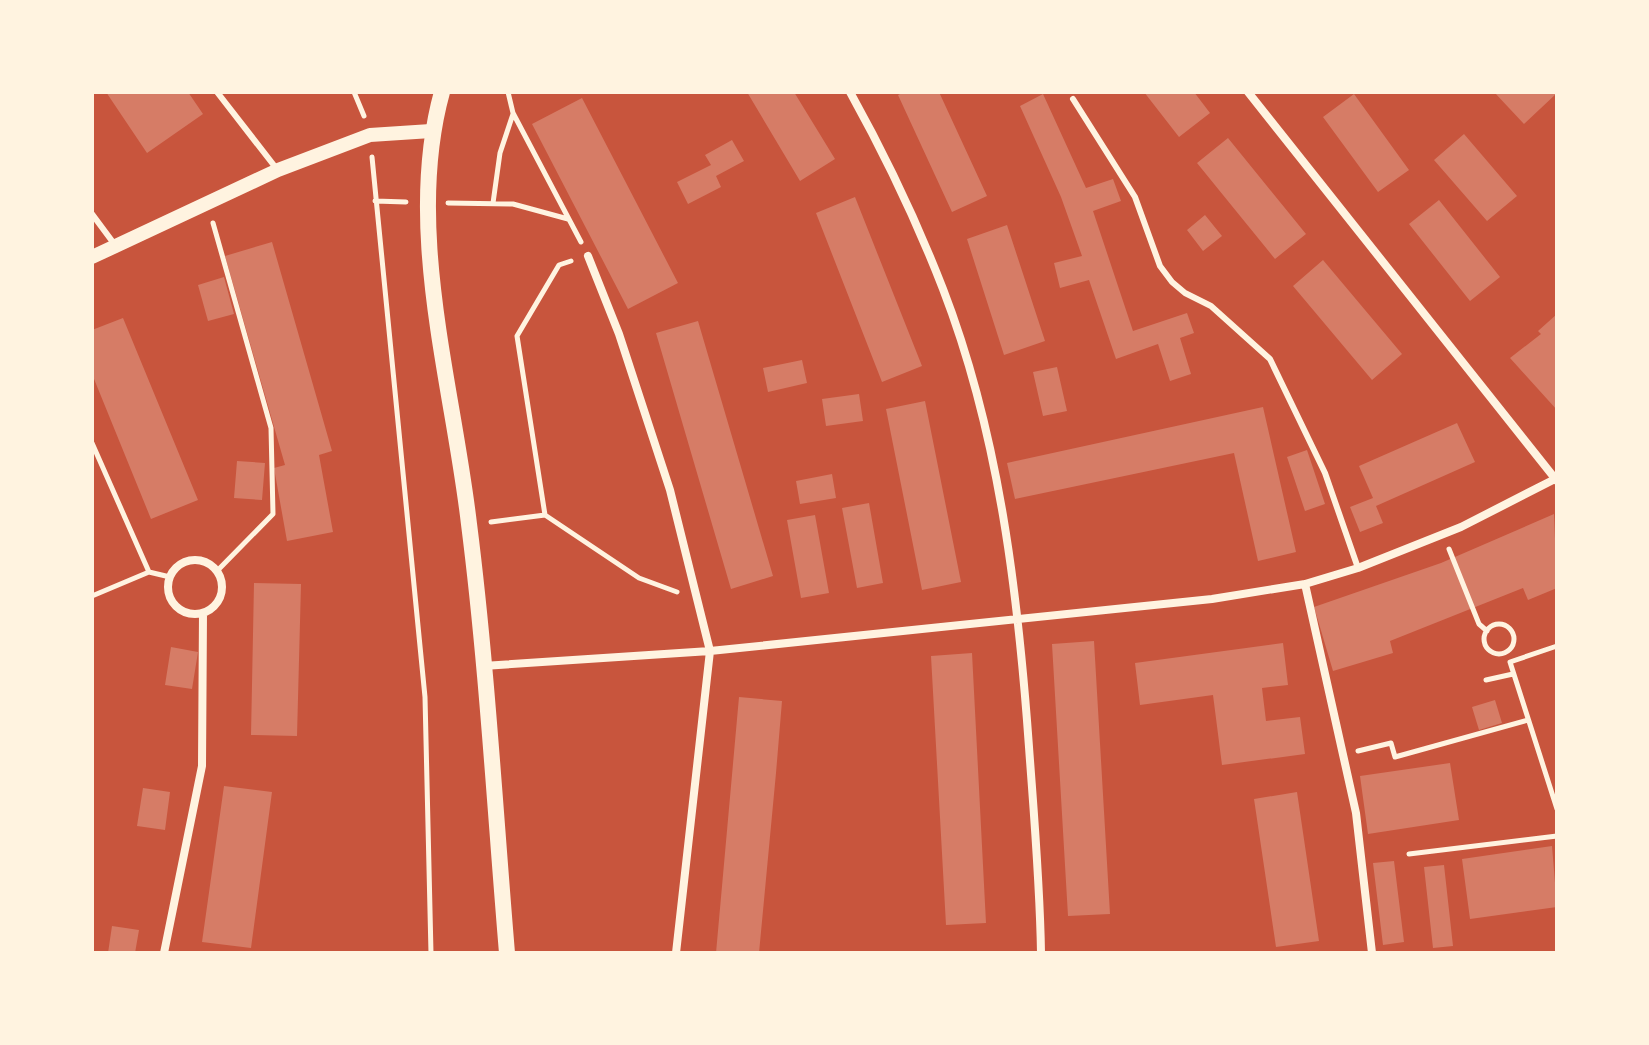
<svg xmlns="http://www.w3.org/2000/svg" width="1649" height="1045" viewBox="0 0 1649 1045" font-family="'DM Sans',sans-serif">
	<rect width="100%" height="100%" fill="#c8553d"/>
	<path fill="#d67c66" d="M 106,92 L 188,92 L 203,114 L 147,153 Z
		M 747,92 L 794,92 L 835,159 L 800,181 Z
		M 904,92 L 939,92 L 987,196 L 952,212 L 898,95 Z
		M 1144,92 L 1194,92 L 1210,113 L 1179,137 Z
		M 1494,92 L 1557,92 L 1557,93 L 1524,124 Z
		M 1043,94 L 1086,188 L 1113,179 L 1121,201 L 1093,211 L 1133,331 L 1187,313 L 1194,333 L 1180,338 L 1191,374 L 1170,381 L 1158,344 L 1116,359 L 1089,280 L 1060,288 L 1054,263 L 1082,256 L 1061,197 L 1020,106 Z
		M 1354,94 L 1409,170 L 1378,192 L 1323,117 Z
		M 582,98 L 678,283 L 628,309 L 532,124 Z
		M 1464,134 L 1517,196 L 1487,221 L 1434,160 Z
		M 1228,138 L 1306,234 L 1275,259 L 1197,163 Z
		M 732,140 L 744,161 L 716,176 L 721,187 L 688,204 L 677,182 L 711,165 L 705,155 Z
		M 855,197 L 922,366 L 882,382 L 816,213 Z
		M 1439,200 L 1500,277 L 1470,301 L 1409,224 Z
		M 1205,215 L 1222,236 L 1203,251 L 1187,230 Z
		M 1007,225 L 1045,341 L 1004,355 L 967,239 Z
		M 272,242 L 332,451 L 319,455 L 333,532 L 287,541 L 274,468 L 285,465 L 225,256 Z
		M 1323,260 L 1402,354 L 1372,380 L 1293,286 Z
		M 224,277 L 234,314 L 208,321 L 198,285 Z
		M 1557,314 L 1557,410 L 1510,358 L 1541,334 L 1538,331 Z
		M 123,318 L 198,500 L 151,519 L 92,374 L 92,330 Z
		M 698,321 L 773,576 L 731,589 L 656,333 Z
		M 802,360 L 807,383 L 768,392 L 763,368 Z
		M 1057,367 L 1067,411 L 1043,416 L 1033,372 Z
		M 859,394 L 863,421 L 826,426 L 822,399 Z
		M 925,401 L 961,582 L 922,590 L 886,409 Z
		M 1263,407 L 1296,552 L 1258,561 L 1234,453 L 1015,499 L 1007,463 Z
		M 1457,423 L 1475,462 L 1376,506 L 1383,523 L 1360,532 L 1350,507 L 1373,498 L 1359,466 Z
		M 1307,450 L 1325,504 L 1305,511 L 1287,457 Z
		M 237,461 L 265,463 L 262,500 L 234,498 Z
		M 832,474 L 836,498 L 800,504 L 796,481 Z
		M 869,503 L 883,583 L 857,588 L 842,508 Z
		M 1554,514 L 1557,588 L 1528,600 L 1523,588 L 1390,641 L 1393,653 L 1333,671 L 1314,607 L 1441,563 Z
		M 815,515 L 829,593 L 801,598 L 787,520 Z
		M 254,583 L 301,584 L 297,736 L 251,735 Z
		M 1094,641 L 1110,914 L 1068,916 L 1052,644 Z
		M 1283,643 L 1288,685 L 1262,688 L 1266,721 L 1300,717 L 1305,754 L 1222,765 L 1213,695 L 1140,705 L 1135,663 Z
		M 171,647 L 198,652 L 192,689 L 165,685 Z
		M 972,653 L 986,923 L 946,925 L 931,656 Z
		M 739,697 L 782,701 L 776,773 L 759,953 L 716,953 Z
		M 1495,700 L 1502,723 L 1479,730 L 1472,707 Z
		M 1450,763 L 1459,820 L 1368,834 L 1360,776 Z
		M 224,786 L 272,792 L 251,948 L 202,942 Z
		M 143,788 L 170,792 L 165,830 L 137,826 Z
		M 1297,792 L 1319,941 L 1276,947 L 1254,799 Z
		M 1552,846 L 1557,907 L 1470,919 L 1462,859 Z
		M 1394,861 L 1404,942 L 1383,945 L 1373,863 Z
		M 1444,865 L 1453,946 L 1433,948 L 1424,867 Z
		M 112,926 L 139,930 L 135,953 L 108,953 Z"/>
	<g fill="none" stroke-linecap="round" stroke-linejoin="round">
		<path stroke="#fff3e0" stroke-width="5" d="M 354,92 L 364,116
			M 508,92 L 513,113 L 581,242
			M 372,157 L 425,697 L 431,953
			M 375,201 L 406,202
			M 448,203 L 513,204 L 568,219
			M 493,203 L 500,153 L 513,114
			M 213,223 L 271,428 L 273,514 L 217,571
			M 571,261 L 559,265 L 517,336 L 545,515 L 639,578 L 677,592
			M 92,443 L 149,572 L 170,577
			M 491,522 L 545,515
			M 1449,549 L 1479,624 L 1487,631
			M 92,596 L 149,572
			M1484 639a15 15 0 1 1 30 0a15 15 0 1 1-30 0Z
			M 1557,646 L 1510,662 L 1557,809
			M 1486,680 L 1513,674
			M 1358,751 L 1391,743 L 1395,757 L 1528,720
			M 1409,854 L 1557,836"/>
		<path stroke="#fff3e0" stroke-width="6" d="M 217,92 L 276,168
			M 1073,99 L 1135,197 L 1160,266 L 1172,282 L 1185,293 L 1211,306 L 1270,359 L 1325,473 L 1358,568
			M 92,214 L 115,245"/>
		<path stroke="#fff3e0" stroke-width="8" d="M 850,92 C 885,155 917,222 943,289 C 999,434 1018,593 1029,747 C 1034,816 1040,884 1041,953
			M 1248,92 L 1557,481
			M 588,256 L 619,334 L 670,490 L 710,651 L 676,953
			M168 587a27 27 0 1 1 54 0a27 27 0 1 1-54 0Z
			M 1305,584 L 1356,813 L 1372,953
			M 483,666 L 710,651 L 1212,599 L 1305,584 L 1358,568 L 1461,527 L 1557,478
			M 164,953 L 202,766 L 203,613"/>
		<path stroke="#fff3e0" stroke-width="14" d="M 92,257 L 278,170 L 370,135 L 431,131"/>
		<path stroke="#fff3e0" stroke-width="16" d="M 442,92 C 404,229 453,385 469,524 C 487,666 495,810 507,953"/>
	</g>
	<rect width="1649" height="1045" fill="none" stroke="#fff3e0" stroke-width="188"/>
</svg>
